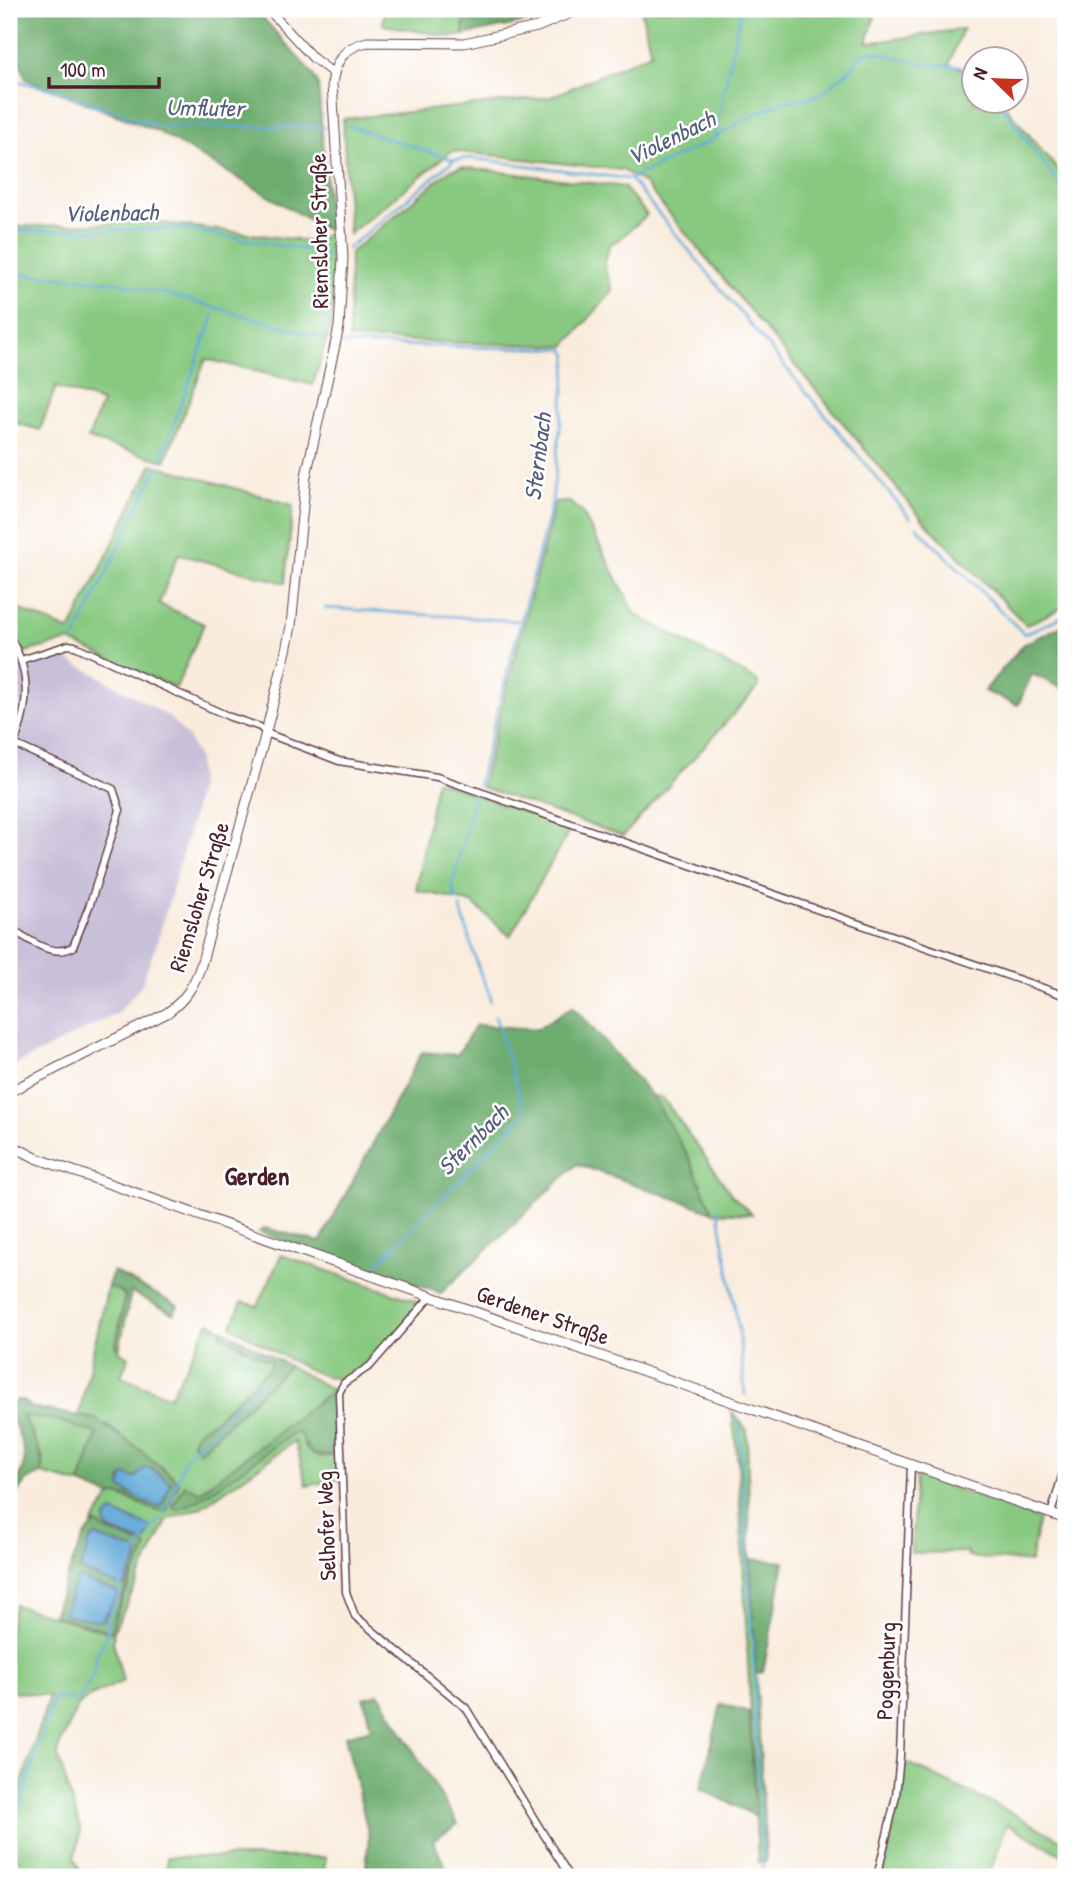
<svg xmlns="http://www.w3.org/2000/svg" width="1075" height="1886" viewBox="0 0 1075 1886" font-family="'Patrick Hand',sans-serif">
	<rect width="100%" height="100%" fill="#fff"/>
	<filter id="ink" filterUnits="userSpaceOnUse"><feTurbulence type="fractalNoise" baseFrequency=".0143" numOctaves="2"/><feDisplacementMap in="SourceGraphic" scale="14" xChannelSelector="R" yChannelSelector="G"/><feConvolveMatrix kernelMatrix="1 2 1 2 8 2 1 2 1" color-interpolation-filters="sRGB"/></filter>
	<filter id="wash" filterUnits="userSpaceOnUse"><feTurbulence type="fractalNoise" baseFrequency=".00686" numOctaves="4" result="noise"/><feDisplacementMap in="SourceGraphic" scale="28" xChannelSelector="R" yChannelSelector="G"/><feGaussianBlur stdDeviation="1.57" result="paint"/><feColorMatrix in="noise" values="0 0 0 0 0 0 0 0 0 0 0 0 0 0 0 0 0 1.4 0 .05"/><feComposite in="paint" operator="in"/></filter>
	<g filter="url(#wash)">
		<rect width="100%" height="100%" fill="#f9ecdd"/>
		<path fill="#c8bfd8" d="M 9,655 L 15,668 L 57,655 L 97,675 L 168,716 L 188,737 L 198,759 L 199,786 L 190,827 L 158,939 L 141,986 L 118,1013 L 9,1068 Z"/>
		<path fill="#88c981" stroke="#697456" stroke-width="2" fill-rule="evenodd" d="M 384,9 L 465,9 L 463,35 L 452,37 L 383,25 Z
			M 641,9 L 877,9 L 867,43 L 963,29 L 949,64 L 973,73 L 974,102 L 1002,102 L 1066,180 L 1066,606 L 1026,625 L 925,522 L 644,183 L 622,170 L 452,151 L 349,234 L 343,119 L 551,97 L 651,53 Z
			M 461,167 L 624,187 L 647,215 L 619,240 L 610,244 L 604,266 L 613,291 L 565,346 L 349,339 L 350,253 L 450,170 Z
			M 155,222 L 314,242 L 330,232 L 330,259 L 334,267 L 333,307 L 330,328 L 313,385 L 206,359 L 165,461 L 88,439 L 102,402 L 56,387 L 40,430 L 9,421 L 9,227 Z
			M 152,464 L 293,505 L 285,583 L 178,554 L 159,604 L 204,624 L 176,688 L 69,641 L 24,652 L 9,631 L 9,605 L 70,631 Z
			M 555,502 L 569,502 L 582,512 L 636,615 L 758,681 L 758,687 L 623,836 L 481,787 Z
			M 436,780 L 570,829 L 510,936 L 472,903 L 416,890 Z
			M 652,1096 L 663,1098 L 732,1195 L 752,1214 L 713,1212 L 687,1156 Z
			M 281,1255 L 416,1301 L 416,1309 C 398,1329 368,1372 342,1378 C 321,1383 253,1338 231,1326 L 242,1302 L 258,1306 Z
			M 108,1286 L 125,1294 L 116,1345 L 119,1351 L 129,1357 L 121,1376 L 170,1397 L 209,1322 L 222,1329 L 220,1334 L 271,1362 L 269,1368 L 215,1420 L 204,1426 L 199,1451 L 289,1366 L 333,1390 L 200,1492 L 185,1485 L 173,1505 L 175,1509 L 296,1432 L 302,1436 L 304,1445 L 319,1457 L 337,1454 L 338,1479 L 307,1486 L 295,1441 L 200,1508 L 168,1519 L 114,1630 L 113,1641 L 123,1681 L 91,1696 L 78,1705 L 57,1752 L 80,1828 L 79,1843 L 74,1858 L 80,1869 L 58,1866 L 54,1877 L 31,1877 L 9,1847 L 9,1825 L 49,1696 L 9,1691 L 9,1630 L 15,1605 L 108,1632 L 147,1548 L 106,1531 L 96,1523 L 91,1526 L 110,1496 L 114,1494 C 127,1498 155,1512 166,1512 L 173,1476 L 108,1426 L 79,1414 ZM 112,1512 L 148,1526 L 142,1541 L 108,1529 Z
			M 732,1412 L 747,1430 L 750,1559 L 766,1861 L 758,1862 L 738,1462 Z
			M 23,1415 L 57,1420 L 97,1433 L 80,1484 L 42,1474 L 43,1458 Z
			M 916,1475 L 1039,1519 L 1030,1562 L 968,1557 L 967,1552 L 911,1553 Z
			M 908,1763 L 1010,1812 L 1066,1843 L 1066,1857 L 1007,1824 L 988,1877 L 882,1877 L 900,1797 L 904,1765 Z
			M 167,1857 L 326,1857 L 323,1877 L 166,1877 Z"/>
		<path fill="#6ead6f" stroke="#5c664d" stroke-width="2" fill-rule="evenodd" d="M 9,9 L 255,9 L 312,73 L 318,84 L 330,232 L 157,131 L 26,79 L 9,34 Z
			M 465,9 L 531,9 L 532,21 L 463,35 Z
			M 1066,624 L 1066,690 L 1032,674 L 1018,705 L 984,691 L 1024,644 Z
			M 573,1006 L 652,1096 L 688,1156 L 713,1212 L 577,1164 L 441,1293 L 259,1232 L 265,1228 L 320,1242 L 422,1052 L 457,1055 L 476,1025 L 537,1029 Z
			M 113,1271 L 178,1306 L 174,1314 L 131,1292 L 119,1351 L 116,1345 L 125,1294 L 108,1286 Z
			M 222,1329 L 289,1366 L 200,1451 L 192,1442 L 196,1433 L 215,1420 L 269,1368 L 271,1362 L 220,1334 Z
			M 333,1390 L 337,1454 C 317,1457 308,1458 302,1436 L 295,1432 L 198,1501 L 178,1510 L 175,1509 L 173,1506 L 185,1485 L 200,1492 Z
			M 16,1400 L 23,1401 L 30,1407 L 95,1419 L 143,1452 C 152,1465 169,1470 179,1483 L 166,1512 C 146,1512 130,1491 110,1496 L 80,1484 L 97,1434 L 57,1420 L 23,1416 C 31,1436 44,1452 42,1474 L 27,1480 L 18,1492 L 11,1489 C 25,1468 29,1460 19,1436 C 16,1428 15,1422 9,1416 L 9,1402 L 13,1404 ZM 151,1468 L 171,1483 L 147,1503 L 141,1498 L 127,1493 L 127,1476 L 134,1478 L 142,1471 Z
			M 96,1523 L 107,1531 L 145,1545 L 147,1548 C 134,1574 115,1604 112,1632 L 53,1615 C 61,1595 80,1533 96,1523 ZM 90,1541 L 117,1545 L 137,1552 L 124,1585 L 119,1586 L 80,1570 ZM 117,1592 L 117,1596 L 104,1619 L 66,1615 L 64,1612 Z
			M 750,1559 L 784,1562 L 763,1672 L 756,1673 Z
			M 379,1694 L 458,1824 L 433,1840 L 450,1877 L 365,1877 L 369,1836 L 345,1736 L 371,1729 L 364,1698 Z
			M 721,1704 L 749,1712 L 756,1816 L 701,1789 Z"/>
		<path fill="#61a8d8" stroke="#566482" stroke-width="2" d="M 145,1468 L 150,1468 L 171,1483 L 162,1504 L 158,1507 L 147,1503 L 121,1488 L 122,1477 L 127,1475 L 135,1478 Z
			M 112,1512 L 149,1526 L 151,1530 L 146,1540 L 142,1542 L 108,1529 L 105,1525 L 105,1519 Z
			M 95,1536 L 137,1551 L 138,1557 L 125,1585 L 119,1586 L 80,1570 L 90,1541 Z
			M 79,1578 L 117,1592 L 117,1596 L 101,1621 L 66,1615 L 64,1612 L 76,1580 Z"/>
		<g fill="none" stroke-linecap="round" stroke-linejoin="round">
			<path stroke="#61a8d8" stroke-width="2.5" d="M 9,79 L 55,90 L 157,126 L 324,127
				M 998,102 L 1063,189 L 1066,190
				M 349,126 L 454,160
				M 714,139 L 741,9
				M 630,179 L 910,518
				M 9,231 L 184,229 L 329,254 L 337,253
				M 347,249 L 454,160 L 469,158 L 630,179 L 706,143 L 744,120 L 780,103 L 819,95 L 850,70 L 861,55 L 872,51 L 930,65 L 960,66 L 974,76
				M 9,273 L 117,282 L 160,292 L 324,338
				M 341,344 L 564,349 L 568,355 L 552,502 L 478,785
				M 161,458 L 214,315
				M 917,527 L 1024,634 L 1066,615
				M 325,608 L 520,621
				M 74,640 L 158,466
				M 457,900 L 452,886 L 474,797
				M 460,907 L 480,973 L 490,995 L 490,1001
				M 718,1209 L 739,1331 L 745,1395
				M 376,1265 L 525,1113 L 495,1016
				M 739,1422 L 755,1678 L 755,1728 L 763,1868
				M 163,1513 L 172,1497 L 182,1465 L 192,1449 L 203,1441 L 238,1403 L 264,1383
				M 149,1533 L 160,1519
				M 136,1553 L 143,1541
				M 9,1842 L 53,1700 L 56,1697 L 74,1700 L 81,1697 L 94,1673 L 96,1656 L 108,1632 L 107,1618 L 119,1595 L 120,1584"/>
		</g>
	</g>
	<g filter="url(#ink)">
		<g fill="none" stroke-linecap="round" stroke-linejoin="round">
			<defs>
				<path id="minor" d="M 9,637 C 34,674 28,716 9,754
					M 21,660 L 68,645 L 75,646 L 230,717 L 260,727 L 266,733 L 339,761 L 437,777 L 1066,996
					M 9,928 C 29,938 50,959 73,947 L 90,904 L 120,810 L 113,789 L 14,744
					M 431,1296 L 370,1366 L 344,1383 L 339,1393 L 346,1592 L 355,1616 L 466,1708 L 570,1877
					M 1051,1514 L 1066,1462
					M 877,1877 L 896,1796 L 900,1756 L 911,1465"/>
				<path id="tertiary" d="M 268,9 L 313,58 L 333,73"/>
				<path id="secondary" d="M 9,1092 L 167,1013 C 185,1000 194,986 201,965 L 263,744 L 286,651 L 291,626 L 306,476 L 339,327 L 343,258 L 332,84 C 335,61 344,47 367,42 L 464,43 L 537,27 L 580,9
					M 9,1144 L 36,1158 L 1066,1519"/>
			</defs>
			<use href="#minor" stroke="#643e46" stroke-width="9"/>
			<use href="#tertiary" stroke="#643e46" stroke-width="10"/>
			<use href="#secondary" stroke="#643e46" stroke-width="11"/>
			<use href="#minor" stroke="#fff" stroke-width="6"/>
			<use href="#tertiary" stroke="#fff" stroke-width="8"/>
			<use href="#secondary" stroke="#fff" stroke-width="9"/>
		</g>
	</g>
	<g text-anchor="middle" stroke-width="5" stroke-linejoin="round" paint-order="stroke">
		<g font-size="23" fill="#4a1f2b" stroke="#fff">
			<text transform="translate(319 231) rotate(-91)" y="8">Riemsloher Straße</text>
			<text transform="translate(199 897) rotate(-73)" y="8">Riemsloher Straße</text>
			<text transform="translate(543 1315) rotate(19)" y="8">Gerdener Straße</text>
			<text transform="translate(326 1526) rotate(-92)" y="8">Selhofer Weg</text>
			<text transform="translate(886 1671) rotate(-88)" y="8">Poggenburg</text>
		</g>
		<g font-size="24" font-style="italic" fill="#545d79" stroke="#fff">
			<text transform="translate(205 108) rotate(1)" y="8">Umfluter</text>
			<text transform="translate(671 138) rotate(-26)" y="8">Violenbach</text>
			<text transform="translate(111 213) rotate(-1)" y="8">Violenbach</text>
			<text transform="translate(538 457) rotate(-83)" y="8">Sternbach</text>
			<text transform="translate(473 1140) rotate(-45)" y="8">Sternbach</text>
		</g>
		<g font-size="26" font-weight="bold" fill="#4a1f2b" stroke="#fff">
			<text x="257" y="1185">Gerden</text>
		</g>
	</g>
	<rect width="1075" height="1886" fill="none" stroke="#fff" stroke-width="35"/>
	<g transform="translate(995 80) rotate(293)"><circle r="33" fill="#ffffff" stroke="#b7a5aa" stroke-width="2"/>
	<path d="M0-5L12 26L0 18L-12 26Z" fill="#c8321e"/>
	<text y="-10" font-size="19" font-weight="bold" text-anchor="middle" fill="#4a1f2b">N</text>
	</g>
	<path d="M49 77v10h110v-10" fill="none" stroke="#4a1f2b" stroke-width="3.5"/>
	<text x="60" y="77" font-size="21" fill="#4a1f2b" stroke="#ffffff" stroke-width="5" paint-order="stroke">100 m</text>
</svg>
